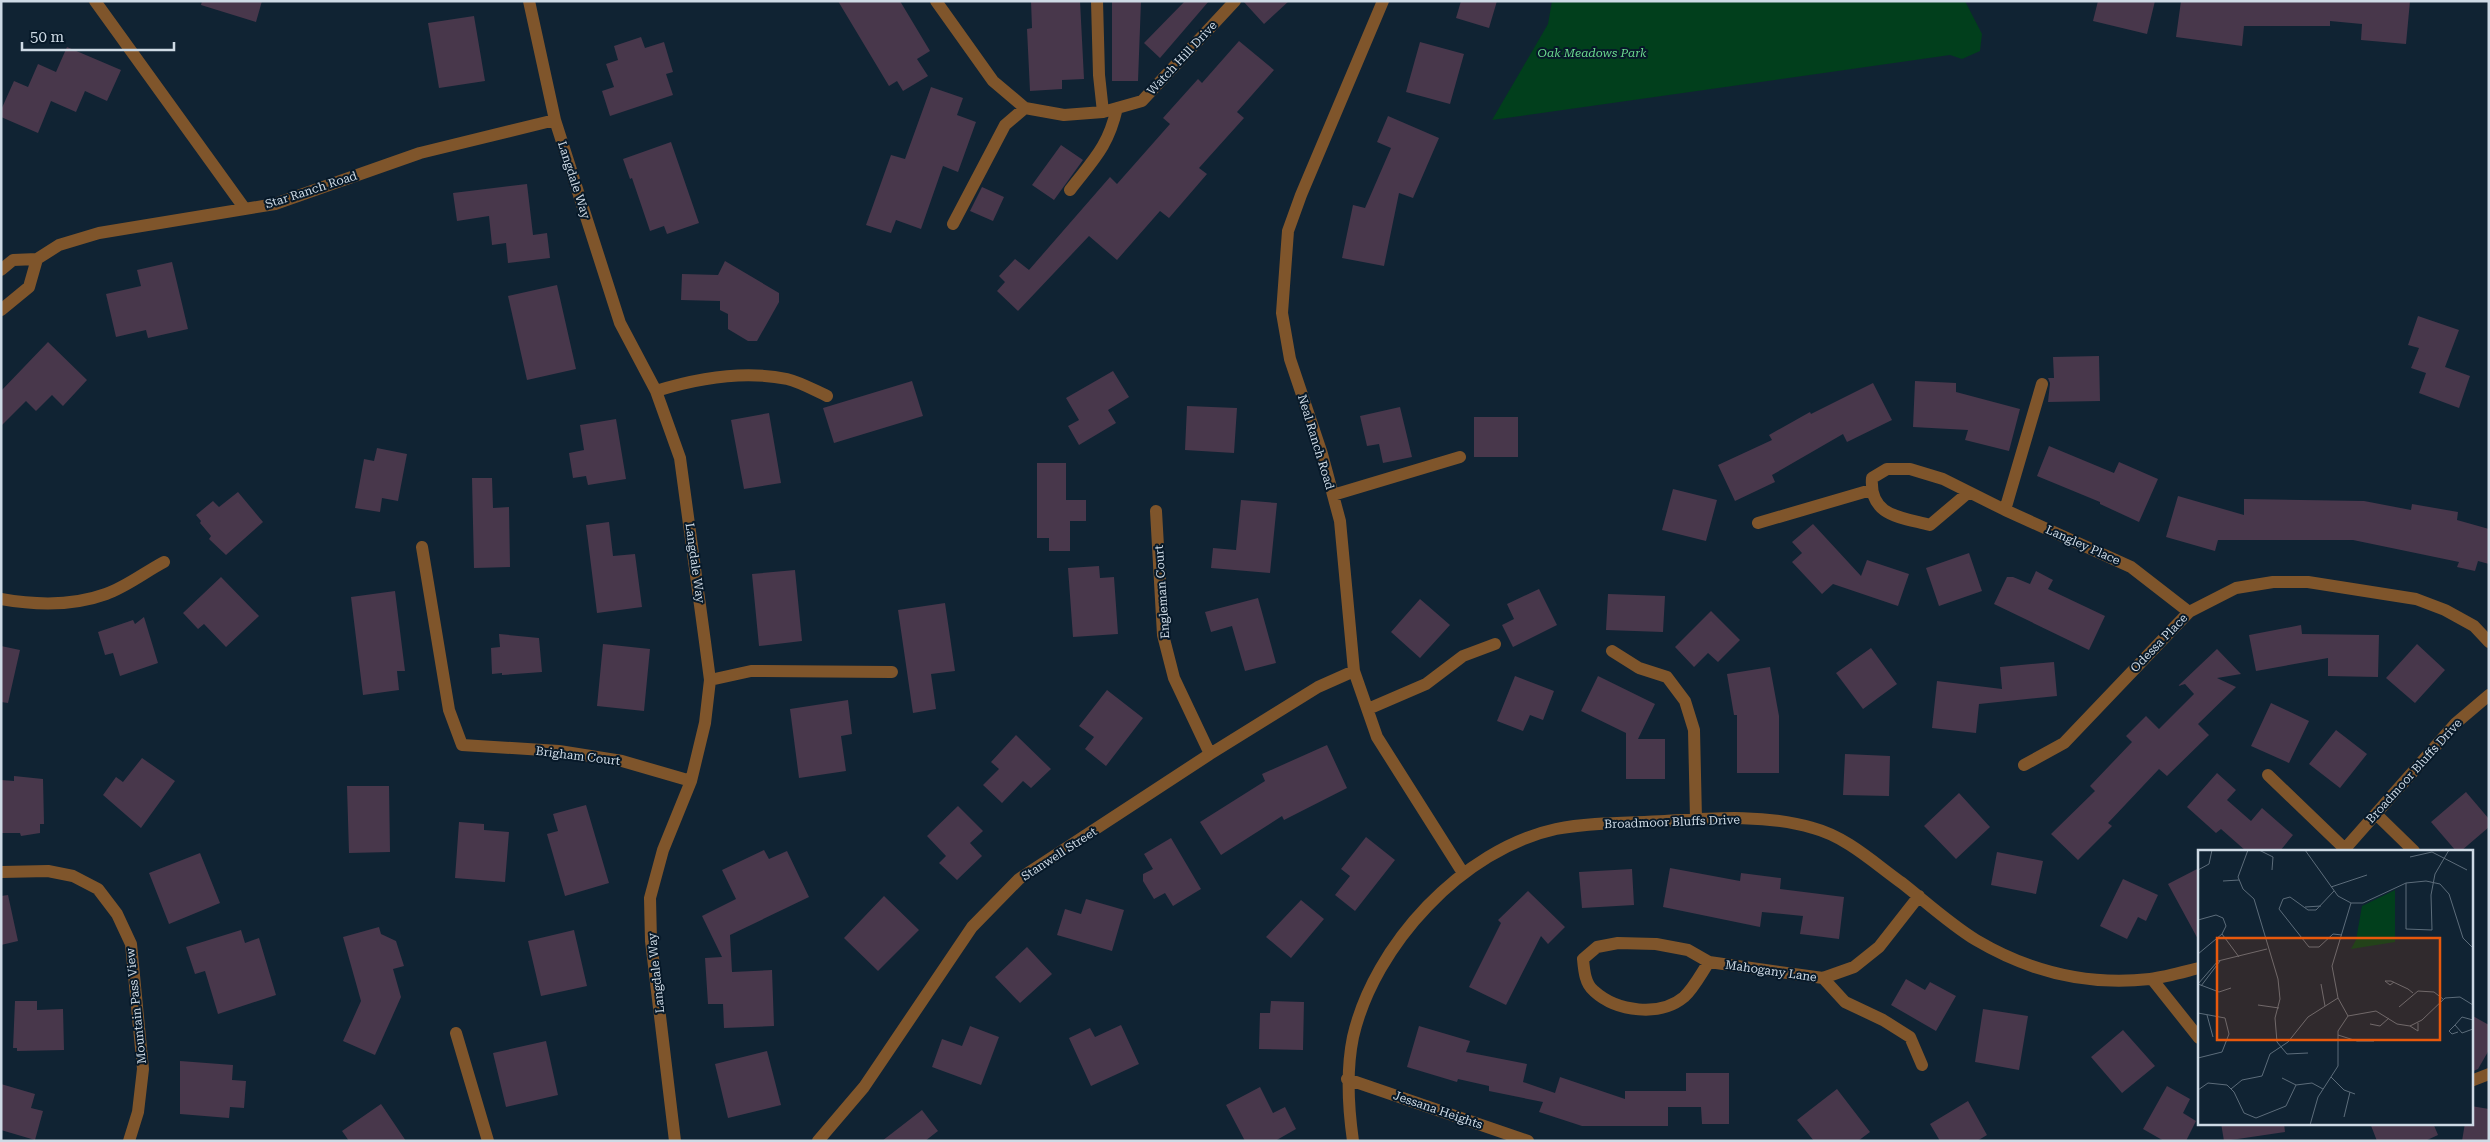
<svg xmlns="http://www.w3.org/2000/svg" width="2490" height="1142" viewBox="0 0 2490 1142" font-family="'Roboto Serif',serif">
	<rect width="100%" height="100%" fill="#102333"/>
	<path fill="#013f1c" d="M 1552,1 L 1965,1 L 1982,34 L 1980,51 L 1962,59 L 1950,55 L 1492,120 L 1548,24 Z"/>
	<path fill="#48374b" d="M 202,1 L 262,1 L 256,22 L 201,5 Z
		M 838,1 L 900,1 L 930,51 L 917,59 L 928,76 L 903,91 L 897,81 L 889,86 Z
		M 1031,1 L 1080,1 L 1084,79 L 1062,80 L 1062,89 L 1030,91 L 1027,29 L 1032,28 Z
		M 1112,1 L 1141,1 L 1138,81 L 1112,81 Z
		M 1185,1 L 1209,1 L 1160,58 L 1144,43 Z
		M 1243,1 L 1289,1 L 1264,24 Z
		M 1461,1 L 1497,1 L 1489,28 L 1456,18 Z
		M 2098,1 L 2155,1 L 2147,34 L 2093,21 Z
		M 2181,1 L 2410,1 L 2406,44 L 2361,40 L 2362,24 L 2330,21 L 2330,26 L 2244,26 L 2242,46 L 2176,37 Z
		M 474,16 L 485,81 L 439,88 L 428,23 Z
		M 641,37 L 645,48 L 664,42 L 673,72 L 666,74 L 673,95 L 610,116 L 602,91 L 614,87 L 606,64 L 618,60 L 614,46 Z
		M 1239,41 L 1274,70 L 1237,112 L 1244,118 L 1199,168 L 1207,174 L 1169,218 L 1160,211 L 1117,260 L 1089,236 L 1018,311 L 997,291 L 1005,282 L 999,276 L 1015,259 L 1029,270 L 1110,177 L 1117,184 L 1170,124 L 1163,118 L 1198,79 L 1202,83 Z
		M 1420,42 L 1464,54 L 1450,104 L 1406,92 Z
		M 67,47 L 121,70 L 107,101 L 85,91 L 76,112 L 51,101 L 38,133 L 1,117 L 1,110 L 14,81 L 28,87 L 38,64 L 56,72 Z
		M 931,87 L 963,98 L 957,115 L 976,122 L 958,172 L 943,166 L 921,229 L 896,220 L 891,233 L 866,225 L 891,155 L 905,159 Z
		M 1388,116 L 1439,138 L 1413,198 L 1399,193 L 1384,266 L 1342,258 L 1353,205 L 1365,208 L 1391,148 L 1377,142 Z
		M 671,142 L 699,223 L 667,234 L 664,226 L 650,231 L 632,178 L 630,179 L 623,159 Z
		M 1061,145 L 1083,160 L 1054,200 L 1032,185 Z
		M 527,184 L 533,235 L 547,233 L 550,258 L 508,263 L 506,243 L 492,245 L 489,216 L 457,221 L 453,193 Z
		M 982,187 L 1004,197 L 993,221 L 970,211 Z
		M 725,261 L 779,293 L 779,302 L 757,341 L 748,341 L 728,329 L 728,314 L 720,310 L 720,301 L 681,300 L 682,274 L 718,275 Z
		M 172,262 L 188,329 L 148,338 L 146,330 L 116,337 L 106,294 L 141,286 L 137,270 Z
		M 557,285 L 576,369 L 527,380 L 508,296 Z
		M 2418,316 L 2459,330 L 2445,367 L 2470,376 L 2459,408 L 2419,393 L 2426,373 L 2411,368 L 2419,348 L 2408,345 Z
		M 48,342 L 87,380 L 63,406 L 52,395 L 36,411 L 26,401 L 1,426 L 1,391 Z
		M 2099,356 L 2100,401 L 2048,402 L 2050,383 L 2048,378 L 2054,378 L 2053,357 Z
		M 1113,371 L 1129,397 L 1108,410 L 1116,423 L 1079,445 L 1068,426 L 1079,420 L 1066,398 Z
		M 912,381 L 923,416 L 834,443 L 823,408 Z
		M 1915,381 L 1956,383 L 1956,392 L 2020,409 L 2009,451 L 1965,440 L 1968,430 L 1913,427 Z
		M 1873,383 L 1892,420 L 1847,442 L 1843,434 L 1772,475 L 1775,482 L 1735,501 L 1718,465 L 1772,440 L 1769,435 L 1810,412 L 1811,414 Z
		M 1187,406 L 1237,408 L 1234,453 L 1185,450 Z
		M 1400,407 L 1412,457 L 1383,463 L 1379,444 L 1367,446 L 1360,416 Z
		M 769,413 L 781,483 L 744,489 L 731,420 Z
		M 1474,417 L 1518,417 L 1518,457 L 1474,457 Z
		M 616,419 L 626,479 L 588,485 L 586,476 L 573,478 L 569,453 L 584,450 L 580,425 Z
		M 2049,446 L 2114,473 L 2119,462 L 2158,479 L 2139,522 L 2100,504 L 2100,502 L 2037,476 Z
		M 377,448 L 407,454 L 398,501 L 382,498 L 380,512 L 355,508 L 364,459 L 374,461 Z
		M 1037,463 L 1066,463 L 1066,500 L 1086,500 L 1086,521 L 1070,521 L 1070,551 L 1049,551 L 1049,538 L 1037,538 Z
		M 472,478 L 492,478 L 493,508 L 509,507 L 510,567 L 474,568 Z
		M 1673,489 L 1717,500 L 1706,541 L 1662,530 Z
		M 238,492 L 263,522 L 226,555 L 209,539 L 211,536 L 200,523 L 201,521 L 196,515 L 213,501 L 219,507 Z
		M 2178,496 L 2244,515 L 2244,499 L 2364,501 L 2411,510 L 2412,504 L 2458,512 L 2457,520 L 2489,529 L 2489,564 L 2478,561 L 2475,571 L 2457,567 L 2459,562 L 2353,540 L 2218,540 L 2215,551 L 2166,537 Z
		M 1241,500 L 1277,503 L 1270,573 L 1211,568 L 1213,548 L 1236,550 Z
		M 609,522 L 613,556 L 635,554 L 642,607 L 597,613 L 586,525 Z
		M 1813,524 L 1861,576 L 1867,560 L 1909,574 L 1898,606 L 1833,584 L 1822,594 L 1792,562 L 1802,553 L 1792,542 Z
		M 1969,553 L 1982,591 L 1939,606 L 1926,568 Z
		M 1099,566 L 1100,578 L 1114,577 L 1118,634 L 1073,637 L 1068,568 Z
		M 795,570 L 802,641 L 759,646 L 752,574 Z
		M 2036,571 L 2053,580 L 2048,589 L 2105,616 L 2089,650 L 1994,604 L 2007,577 L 2013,577 L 2030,584 Z
		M 221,577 L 259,616 L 226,647 L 204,624 L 198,629 L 183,613 Z
		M 1539,589 L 1557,625 L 1513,647 L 1502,625 L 1514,619 L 1507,604 Z
		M 395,591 L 405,671 L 397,671 L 399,690 L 363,695 L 351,597 Z
		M 1608,594 L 1665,596 L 1663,632 L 1606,630 Z
		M 1258,598 L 1276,663 L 1245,671 L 1232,626 L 1211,632 L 1205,612 Z
		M 1420,599 L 1450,625 L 1420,658 L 1391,632 Z
		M 945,603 L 955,671 L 931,674 L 936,709 L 913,713 L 898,610 Z
		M 1711,611 L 1740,640 L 1718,662 L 1708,653 L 1694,667 L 1675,647 Z
		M 144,617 L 158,663 L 120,676 L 113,653 L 105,655 L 98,632 L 133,620 L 135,624 Z
		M 2301,625 L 2302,634 L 2379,635 L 2378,677 L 2328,676 L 2328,658 L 2256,671 L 2249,635 Z
		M 499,634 L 539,638 L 542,672 L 502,675 L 502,673 L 492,674 L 491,648 L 500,647 Z
		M 603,644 L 650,649 L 644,711 L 597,706 Z
		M 2417,644 L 2445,670 L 2415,703 L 2386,678 Z
		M 1,646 L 20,650 L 8,703 L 1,702 Z
		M 1871,648 L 1897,684 L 1863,709 L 1836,673 Z
		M 2217,649 L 2241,674 L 2217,678 L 2236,687 L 2198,724 L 2209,735 L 2167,776 L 2159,769 L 2108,823 L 2112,826 L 2078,860 L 2051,834 L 2095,791 L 2090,786 L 2132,742 L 2126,736 L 2146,716 L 2159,729 L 2194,694 L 2185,684 L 2178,686 Z
		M 2054,662 L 2057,696 L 1979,704 L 1976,733 L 1932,728 L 1937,681 L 2002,689 L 2000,667 Z
		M 1770,667 L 1779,716 L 1779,773 L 1737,773 L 1737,715 L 1734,715 L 1727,674 Z
		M 1515,676 L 1554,691 L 1543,720 L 1530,715 L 1523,731 L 1497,721 Z
		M 1598,676 L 1655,704 L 1638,739 L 1665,739 L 1665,779 L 1626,779 L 1626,733 L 1581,711 Z
		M 1107,690 L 1143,718 L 1106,766 L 1085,749 L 1094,737 L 1079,726 Z
		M 848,700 L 852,734 L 841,736 L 846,771 L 799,778 L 790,709 Z
		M 2271,703 L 2309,721 L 2289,763 L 2251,746 Z
		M 2336,730 L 2367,754 L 2340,788 L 2309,764 Z
		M 1016,735 L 1051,769 L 1031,788 L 1023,781 L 1002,803 L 983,785 L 999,769 L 991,762 Z
		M 1327,745 L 1347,788 L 1284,820 L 1282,816 L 1221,855 L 1200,822 L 1265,781 L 1262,774 Z
		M 1845,754 L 1890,756 L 1889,796 L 1843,795 Z
		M 142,758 L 175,781 L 141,828 L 103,795 L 116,777 L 123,782 Z
		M 2217,773 L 2236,790 L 2227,800 L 2251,821 L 2262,808 L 2293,835 L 2280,851 L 2246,851 L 2221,829 L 2216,833 L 2187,807 Z
		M 14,776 L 43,779 L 44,824 L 40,824 L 40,833 L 21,836 L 20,833 L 1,833 L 1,780 L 14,781 Z
		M 347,786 L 389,786 L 390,852 L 349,853 Z
		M 2466,792 L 2489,819 L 2489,827 L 2461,851 L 2456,851 L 2431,822 Z
		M 1959,793 L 1990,827 L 1956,859 L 1924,826 Z
		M 586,805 L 609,883 L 565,896 L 547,834 L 558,831 L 553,814 Z
		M 958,806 L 983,831 L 970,843 L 982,856 L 957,880 L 939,863 L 946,856 L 927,836 Z
		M 459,822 L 484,824 L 484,830 L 509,832 L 505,882 L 455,878 Z
		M 1366,837 L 1395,860 L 1355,911 L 1335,895 L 1350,876 L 1341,869 Z
		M 1171,838 L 1201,889 L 1173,906 L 1165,893 L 1154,899 L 1143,881 L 1143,874 L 1153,869 L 1144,854 Z
		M 764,850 L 769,859 L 787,851 L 809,897 L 730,935 L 732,972 L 772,970 L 774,1026 L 724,1028 L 723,1004 L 708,1004 L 705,958 L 722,957 L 702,916 L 736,899 L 722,870 Z
		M 1997,852 L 2043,861 L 2036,894 L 1991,885 Z
		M 200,853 L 220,903 L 169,924 L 149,873 Z
		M 1670,868 L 1740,881 L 1741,873 L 1781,878 L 1780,889 L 1844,897 L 1839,939 L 1800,934 L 1803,916 L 1762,912 L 1760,927 L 1663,907 Z
		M 2199,868 L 2199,941 L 2168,884 Z
		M 1632,869 L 1634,905 L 1582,908 L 1579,872 Z
		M 2123,879 L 2158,895 L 2146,921 L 2138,917 L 2127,939 L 2100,926 Z
		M 1528,891 L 1565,927 L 1548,944 L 1541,936 L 1506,1005 L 1469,987 L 1501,923 L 1498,920 Z
		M 8,895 L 18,941 L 1,945 L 1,896 Z
		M 884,896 L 919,930 L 878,971 L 844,938 Z
		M 1086,899 L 1124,910 L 1112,951 L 1057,935 L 1065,909 L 1081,914 Z
		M 1301,900 L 1324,919 L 1291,958 L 1266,937 Z
		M 379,927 L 381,934 L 396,941 L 404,966 L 393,969 L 401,997 L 375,1055 L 343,1041 L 361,1001 L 343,937 Z
		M 241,930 L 245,943 L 259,938 L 276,995 L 218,1014 L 205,971 L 195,974 L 186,947 Z
		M 574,930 L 587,986 L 541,996 L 528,941 Z
		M 1027,947 L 1052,974 L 1020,1003 L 995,977 Z
		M 1906,979 L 1925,990 L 1930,982 L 1956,996 L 1936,1031 L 1891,1005 Z
		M 15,1001 L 37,1001 L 37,1010 L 63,1009 L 64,1050 L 17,1051 L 17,1048 L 13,1048 Z
		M 1271,1001 L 1304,1002 L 1303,1050 L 1259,1049 L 1260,1013 L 1270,1013 Z
		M 1983,1009 L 2028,1016 L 2019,1070 L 1975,1062 Z
		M 2471,1015 L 2489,1025 L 2489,1050 L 2478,1069 L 2471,1072 Z
		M 1121,1025 L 1139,1064 L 1091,1086 L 1069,1038 L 1090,1028 L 1095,1037 Z
		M 970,1026 L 999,1037 L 981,1085 L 932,1067 L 942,1039 L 962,1046 Z
		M 1419,1026 L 1470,1041 L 1466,1052 L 1527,1064 L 1523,1082 L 1555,1093 L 1560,1077 L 1625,1099 L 1625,1091 L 1686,1091 L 1686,1073 L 1729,1073 L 1729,1124 L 1702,1124 L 1701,1107 L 1668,1107 L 1668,1126 L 1582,1126 L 1539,1112 L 1543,1102 L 1489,1091 L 1489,1086 L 1458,1079 L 1457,1082 L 1407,1067 Z
		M 2123,1030 L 2155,1066 L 2122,1093 L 2091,1057 Z
		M 546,1041 L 558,1095 L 506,1107 L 493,1053 Z
		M 767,1051 L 781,1105 L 728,1118 L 715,1064 Z
		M 180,1061 L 233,1065 L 232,1080 L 246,1081 L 244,1108 L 230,1107 L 229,1118 L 180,1114 Z
		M 1,1084 L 35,1094 L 31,1108 L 43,1111 L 35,1140 L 1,1130 Z
		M 2167,1086 L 2190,1099 L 2183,1113 L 2196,1121 L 2186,1141 L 2164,1141 L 2143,1129 Z
		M 1260,1087 L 1273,1113 L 1285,1107 L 1296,1129 L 1275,1141 L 1245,1141 L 1226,1105 Z
		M 1837,1089 L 1870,1132 L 1858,1141 L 1814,1141 L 1797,1120 Z
		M 1968,1101 L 1987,1135 L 1977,1141 L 1940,1141 L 1930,1124 Z
		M 381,1104 L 406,1141 L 349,1141 L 342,1131 Z
		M 2471,1106 L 2489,1109 L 2489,1141 L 2462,1141 L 2465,1123 L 2471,1123 Z
		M 922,1110 L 938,1131 L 925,1141 L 882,1141 Z
		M 2221,1123 L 2284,1123 L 2285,1132 L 2224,1141 Z
		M 2370,1123 L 2433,1123 L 2438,1135 L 2425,1141 L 2377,1141 Z"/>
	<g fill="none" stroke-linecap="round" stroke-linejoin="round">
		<path stroke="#7f552b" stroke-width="12" d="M 95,1 L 245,209
			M 529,1 L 555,120 L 620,323 L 656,391 L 680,458 L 705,642 L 710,680 L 705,723 L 691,781 L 663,850 L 650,898 L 651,941 L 675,1141
			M 936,1 L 993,81 L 1025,108 L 1064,115 L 1103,112 L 1142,101 L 1235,1
			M 1097,1 L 1099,75 L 1103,112
			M 1383,1 L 1301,195 L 1288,231 L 1282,313 L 1290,359 L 1322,454 L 1340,521 L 1354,671 L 1377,737 L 1463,873
			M 1070,190 C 1094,159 1108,147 1117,108
			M 953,224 L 1005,125 L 1025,108
			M 1,270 L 13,260 L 37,259 L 59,245 L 99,233 L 275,204 L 420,153 L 555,120
			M 1,310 L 29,287 L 37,259
			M 656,391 C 698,378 744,370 787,379 C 800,382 814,390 827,396
			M 1969,492 L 1930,525 C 1900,517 1869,516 1872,478 L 1887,469 L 1910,469 L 1943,479 L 2005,510 L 2131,567 L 2189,612
			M 1333,495 L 1460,457
			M 2005,510 L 2042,384
			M 1156,511 L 1163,635 L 1174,678 L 1210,754
			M 1758,523 L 1871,490
			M 422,547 L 449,710 L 462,745 L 559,751 L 622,761 L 691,781
			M 1,599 C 35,605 73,606 106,594 C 126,587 145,572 164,562
			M 1612,651 L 1639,668 L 1667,677 L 1685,701 L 1694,730 L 1696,819
			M 710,680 L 751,671 L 892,672
			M 1368,709 L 1426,684 L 1463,656 L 1495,644
			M 2024,765 L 2064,743 L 2189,612 L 2236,588 L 2273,582 L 2308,582 L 2416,599 L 2445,610 L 2474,626 L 2489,642
			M 2268,775 L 2345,849
			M 2376,814 L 2414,851
			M 2343,851 L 2456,723 L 2489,695
			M 1,872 L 48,871 L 73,876 L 98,889 L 117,914 L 131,944 L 143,1069 L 138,1112 L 129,1141
			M 1618,943 L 1656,944 L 1688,950 L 1709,962 C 1702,972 1694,988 1684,997 C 1660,1017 1617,1012 1594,991 C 1585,984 1584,970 1583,959 L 1597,947 Z
			M 1709,962 L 1823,978 L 1854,967 L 1879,947 L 1919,896
			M 1823,978 L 1845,1002 L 1883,1020 L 1910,1037 L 1922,1065
			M 2152,979 L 2199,1038
			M 456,1033 L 488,1141
			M 1347,1079 L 1528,1141
			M 2471,1081 L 2489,1074
			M 818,1141 L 864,1087 L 972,927 L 1019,879 L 1210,754 L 1318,687 L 1354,671
			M 1353,1141 C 1348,1106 1346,1071 1353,1037 C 1374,945 1463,849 1556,829 C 1591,822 1630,823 1665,821 C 1714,818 1766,814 1813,828 C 1847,837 1874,863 1902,883 C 1926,902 1950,924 1976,940 C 2030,972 2088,986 2150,979 C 2166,977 2183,972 2199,968"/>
	</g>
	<g text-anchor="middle" stroke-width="4" stroke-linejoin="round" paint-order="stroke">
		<g font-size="12" font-style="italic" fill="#6bd98e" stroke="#071929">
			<text x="1592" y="57">Oak Meadows Park</text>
		</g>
		<g font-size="12" fill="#cedae5" stroke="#071929">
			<text transform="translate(1182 58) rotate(-47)" y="4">Watch Hill Drive</text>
			<text transform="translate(574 180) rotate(72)" y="4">Langdale Way</text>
			<text transform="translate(311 190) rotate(-18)" y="4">Star Ranch Road</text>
			<text transform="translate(1316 442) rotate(73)" y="4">Neal Ranch Road</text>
			<text transform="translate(2083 545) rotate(24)" y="4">Langley Place</text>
			<text transform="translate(695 563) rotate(82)" y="4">Langdale Way</text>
			<text transform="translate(1162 592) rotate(-94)" y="4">Engleman Court</text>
			<text transform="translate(2159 643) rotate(-46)" y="4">Odessa Place</text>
			<text transform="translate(578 756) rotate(7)" y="4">Brigham Court</text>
			<text transform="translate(2414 771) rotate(-48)" y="4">Broadmoor Bluffs Drive</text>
			<text transform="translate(1672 822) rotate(-2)" y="4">Broadmoor Bluffs Drive</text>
			<text transform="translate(1059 854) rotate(-33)" y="4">Stanwell Street</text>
			<text transform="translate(1771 971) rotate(8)" y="4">Mahogany Lane</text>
			<text transform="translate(656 973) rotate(-96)" y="4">Langdale Way</text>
			<text transform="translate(136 1006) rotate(-96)" y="4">Mountain Pass View</text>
			<text transform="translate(1438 1110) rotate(19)" y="4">Jessana Heights</text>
		</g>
	</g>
	<g transform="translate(2198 850)">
		<rect width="275" height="275" fill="#102333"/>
		<path d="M 197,40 L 197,92 L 153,99 L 158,90 L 164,56 Z" fill="#013f1c"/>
		<path fill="none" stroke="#5c6c7a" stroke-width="1" d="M 50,0 L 40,27 L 45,39 L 56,49 L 80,129 L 82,149 L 77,168 L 79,192 L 89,204 L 110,203M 61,0 L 75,7 L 74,20M 107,0 L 140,46 L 153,53 L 165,53 L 208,33 L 228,31 L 242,34 L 251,44 L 265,88 L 275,98M 212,7 L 234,2 L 269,20M 0,20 L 11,14 L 14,0M 25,31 L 41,30M 208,33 L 208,79 L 234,80 L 233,45 L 237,24 L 251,0M 133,37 L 169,25M 136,41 L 118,60 L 110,60 L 92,47 L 85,49 L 81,59 L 111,97 L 121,97 L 135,84 L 144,85M 107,57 L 123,56M 0,70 L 18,65 L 25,68 L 28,76 L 24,84 L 0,104M 24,84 L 41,107M 196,132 L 192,135 L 187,131 L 193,131 L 210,139 L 215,143M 0,134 L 20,111 L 69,99M 0,134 L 21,142 L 33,138M 123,134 L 127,156M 3,136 L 22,111M 60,155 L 81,158M 201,157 L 220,141 L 236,142 L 245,149M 0,163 L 27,168 L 31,184 L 24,202 L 0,208M 9,165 L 15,187M 150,166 L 140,148 L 134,116 L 153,53M 275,170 L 264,167 L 257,175 L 264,183 L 275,179M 172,174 L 182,176 L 191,168M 257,175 L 251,181 L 254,184 L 260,182M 212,176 L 220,181 L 220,173M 140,185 L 159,191 L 176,191M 133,227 L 146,240 L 157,244M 84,228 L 98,235 L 114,233 L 125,239M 33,239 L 44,230 L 64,226 L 72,204 L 90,192 L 110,167 L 140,148M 0,240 L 10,233 L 29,235 L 36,242 L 46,263 L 58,268 L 88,256 L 98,235M 146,267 L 152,242M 112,275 L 120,247 L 140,216 L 140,181 L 150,166 L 178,161 L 199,174 L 212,176 L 224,170 L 247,148 L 262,147 L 275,155"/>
		<path fill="#e8590c" fill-opacity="0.15" stroke="#e8590c" stroke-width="2.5" d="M 19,88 L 242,88 L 242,190 L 19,190 Z"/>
		<rect width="275" height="275" fill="none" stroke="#cedae5" stroke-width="2.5"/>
	</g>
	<rect width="2490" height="1142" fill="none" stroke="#cedae5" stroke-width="5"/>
	<path d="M22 42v8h152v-8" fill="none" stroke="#cedae5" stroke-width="2.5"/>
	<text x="30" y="42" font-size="15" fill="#cedae5" stroke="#071929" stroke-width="4" paint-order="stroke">50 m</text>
</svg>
